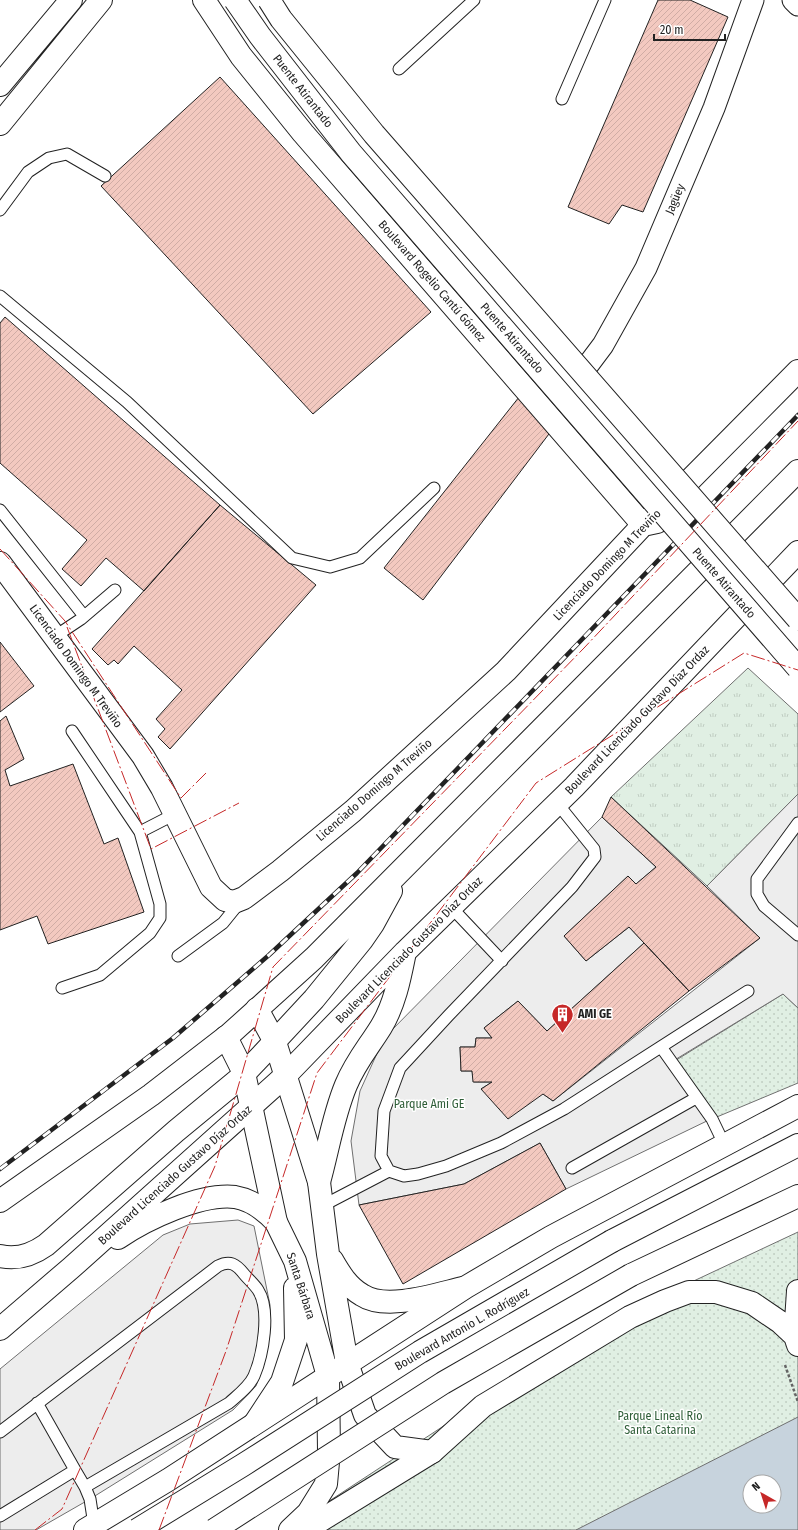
<svg xmlns="http://www.w3.org/2000/svg" width="798" height="1530" viewBox="0 0 798 1530" font-family="'Fira Sans Condensed',sans-serif">
	<defs>
		<pattern id="grass-tufts" width="24" height="20" patternUnits="userSpaceOnUse"><rect width="24" height="20" fill="#e0efe3"/><path d="M3 7l-1-3M5 7V3M7 7l1-3M15 17l-1-3M17 17v-4M19 17l1-3" fill="none" stroke="#c0cdc2"/></pattern>
		<pattern id="park-dots" width="8" height="8" patternUnits="userSpaceOnUse"><rect width="8" height="8" fill="#e0efe3"/><path d="M2 2h.1M6 6h.1" fill="none" stroke="#c0cdc2" stroke-width="1.8" stroke-linecap="round"/></pattern>
		<pattern id="building-hatch" width="6" height="6" patternUnits="userSpaceOnUse"><rect width="6" height="6" fill="#f3c9c0"/><path d="M-1 1l2-2M0 6l6-6M5 7l2-2" fill="none" stroke="#d0aca5"/></pattern>
	</defs>
	<rect width="100%" height="100%" fill="#fff"/>
	<path fill="url(#grass-tufts)" stroke="#6f6f6f" d="M 748,668 L 798,714 L 798,794 L 707,886 L 611,797 Z"/>
	<path fill="url(#park-dots)" stroke="#6f6f6f" fill-rule="evenodd" d="M 783,994 L 798,1008 L 798,1083 L 712,1119 L 673,1062 Z
		M 798,1232 L 798,1530 L 285,1530 L 471,1408 L 683,1286 ZM 750,1482 L 774,1482 L 774,1506 L 750,1506 Z"/>
	<path fill="#ededed" stroke="#6f6f6f" d="M 798,794 L 798,1008 L 783,994 L 673,1061 L 711,1119 L 566,1189 L 540,1143 L 464,1184 L 359,1205 L 351,1141 L 360,1091 L 384,1038 L 602,817 L 656,867 L 636,884 L 628,876 L 564,936 L 586,961 L 629,927 L 644,943 L 547,1031 L 518,1001 L 484,1028 L 492,1038 L 476,1038 L 475,1047 L 460,1047 L 461,1071 L 472,1071 L 474,1082 L 492,1082 L 481,1089 L 543,1094 L 553,1101 L 760,938 L 707,886 Z
		M 238,1220 L 254,1226 L 270,1305 L 269,1333 L 264,1364 L 256,1386 L 233,1410 L 90,1499 L 36,1530 L 0,1530 L 0,1369 L 163,1235 L 190,1224 Z"/>
	<path fill="#c7d3dd" stroke="#6f6f6f" fill-rule="evenodd" d="M 798,1417 L 798,1530 L 576,1530 ZM 750,1482 L 774,1482 L 774,1506 L 750,1506 Z"/>
	<path fill="url(#building-hatch)" stroke="#222" d="M 658,0 L 690,0 L 728,17 L 643,212 L 622,205 L 609,224 L 568,207 Z
		M 220,77 L 431,312 L 313,414 L 101,186 Z
		M 5,317 L 220,505 L 144,591 L 106,558 L 81,586 L 62,569 L 87,540 L 0,463 L 0,323 Z
		M 523,392 L 555,426 L 423,600 L 384,568 Z
		M 220,505 L 316,585 L 170,749 L 158,737 L 165,729 L 156,719 L 182,690 L 134,646 L 118,664 L 114,660 L 108,665 L 92,649 Z
		M 0,642 L 34,686 L 0,712 Z
		M 6,716 L 24,759 L 5,770 L 10,786 L 73,764 L 104,844 L 118,838 L 144,912 L 48,944 L 37,916 L 0,930 L 0,721 Z
		M 611,797 L 760,938 L 689,991 L 629,927 L 586,961 L 564,936 L 628,876 L 636,884 L 656,867 L 602,817 Z
		M 644,943 L 689,991 L 553,1101 L 543,1094 L 508,1119 L 481,1089 L 492,1082 L 473,1082 L 472,1071 L 461,1071 L 460,1047 L 475,1047 L 476,1038 L 492,1038 L 484,1028 L 518,1001 L 547,1031 Z
		M 540,1143 L 566,1189 L 403,1284 L 359,1205 L 464,1184 Z"/>
	<g fill="none" stroke-linecap="round" stroke-linejoin="round">
		<defs>
			<path id="lane" d="M 399,69 L 474,0
				M 562,99 L 605,0
				M 0,210 L 28,172 L 49,158 L 67,154 L 105,176
				M 0,296 L 127,402 L 292,558 L 330,567 L 360,558 L 434,488
				M 0,510 L 84,616
				M 54,637 L 81,619 L 115,590
				M 72,731 L 140,832 L 175,814
				M 557,803 L 594,849 L 595,857 L 572,887 L 449,1015 L 400,1068 L 384,1111 L 381,1156 L 389,1171 L 404,1176 L 418,1174 L 446,1166 L 501,1143 L 564,1109 L 748,991
				M 798,823 L 757,879 L 757,894 L 764,906 L 798,935
				M 451,907 L 502,961
				M 178,956 L 223,923 L 240,902
				M 62,988 L 100,975 L 150,933 L 160,918 L 160,904 L 140,832
				M 661,1047 L 712,1119 L 725,1146
				M 572,1168 L 696,1098
				M 322,1206 L 389,1171
				M 37,1403 L 75,1470
				M 0,1432 L 218,1266 C 230,1260 236,1264 244,1274 C 248,1279 254,1284 258,1290 C 271,1310 263,1355 254,1376 C 249,1387 238,1395 229,1403 L 85,1487 L 75,1470 L 0,1516
				M 85,1487 L 90,1499 L 94,1525"/>
			<path id="street" d="M 793,0 L 798,5
				M 573,385 L 603,345 L 646,268 L 714,108 L 753,0"/>
			<path id="secondary" d="M 204,0 L 241,56 L 303,133 L 643,525 L 657,522
				M 259,0 L 271,28 L 333,109 L 573,385 L 674,496 L 683,517 L 798,647
				M 0,85 L 71,0
				M 0,124 L 101,0
				M 0,563 L 143,756 L 162,788 L 211,887 L 225,900 L 234,902 L 244,898 L 280,871 L 353,811 L 506,671 L 643,525 L 674,496 L 798,371
				M 257,1009 L 275,1042 L 319,1182 L 328,1254 L 347,1363 L 365,1415 L 395,1447 L 432,1452
				M 226,1037 L 244,1073 L 276,1222 L 295,1261 L 328,1376 L 329,1451 L 326,1484 L 308,1513 L 290,1530
				M 332,1260 C 340,1274 348,1287 362,1295 C 386,1311 437,1294 463,1288
				M 255,1423 L 282,1382 L 296,1340 L 295,1288"/>
			<path id="primary" d="M 319,1182 C 328,1150 333,1116 346,1085 C 356,1061 368,1048 381,1027 C 395,1004 400,977 405,952
				M 0,1201 L 151,1095 L 230,1034 L 314,958 L 798,471
				M 118,1238 C 146,1219 201,1193 235,1197 C 252,1200 265,1210 276,1222
				M 0,1256 C 17,1260 32,1255 46,1245 L 176,1131 L 239,1079 L 262,1055 L 314,999 L 362,940 L 373,924 L 391,891
				M 0,1329 L 71,1268 L 285,1076 L 405,952 L 574,787 L 798,552"/>
			<path id="highway" d="M 612,1241 L 798,1145
				M 631,1275 L 798,1196
				M 795,1336 L 798,1291
				M 85,1530 L 168,1480 L 466,1287 L 551,1237 L 798,1106
				M 305,1530 L 432,1452 L 483,1406 L 630,1317 L 665,1301 L 689,1292 L 716,1292 L 752,1303 L 780,1322 L 795,1336 L 798,1345"/>
		</defs>
		<use href="#lane" stroke="#222" stroke-width="13"/>
		<use href="#street" stroke="#222" stroke-width="23"/>
		<use href="#secondary" stroke="#222" stroke-width="24"/>
		<use href="#primary" stroke="#222" stroke-width="24"/>
		<use href="#highway" stroke="#222" stroke-width="24"/>
		<path stroke="#646464" stroke-width="2.5" stroke-dasharray="3 2" stroke-linecap="butt" d="M 785,1365 L 798,1402"/>
		<use href="#lane" stroke="#fff" stroke-width="11"/>
		<use href="#street" stroke="#fff" stroke-width="21"/>
		<use href="#secondary" stroke="#fff" stroke-width="22"/>
		<use href="#primary" stroke="#fff" stroke-width="22"/>
		<use href="#highway" stroke="#fff" stroke-width="22"/>
		<defs>
			<path id="rail" d="M 0,1169 L 173,1038 L 269,955 L 357,873 L 798,415"/>
		</defs>
		<use href="#rail" stroke="#222" stroke-width="4.5"/>
		<use href="#rail" stroke="#fff" stroke-width="3" stroke-dasharray="9" stroke-linecap="butt"/>
		<defs>
			<path id="secondary-bridge" d="M 235,0 L 260,36 L 351,153 L 798,668
				M 269,0 L 281,19 L 374,134 L 798,619"/>
			<path id="highway-bridge" d="M 137,1530 L 243,1465 L 420,1352 L 612,1241
				M 214,1530 L 443,1383 L 631,1275"/>
		</defs>
		<use href="#secondary-bridge" stroke="#222" stroke-width="24" stroke-linecap="butt"/>
		<use href="#highway-bridge" stroke="#222" stroke-width="24" stroke-linecap="butt"/>
		<use href="#secondary-bridge" stroke="#fff" stroke-width="22"/>
		<use href="#highway-bridge" stroke="#fff" stroke-width="22"/>
		<path stroke="#c62828" stroke-width="1" stroke-dasharray="14 3 2 3" stroke-linecap="butt" d="M 0,549 L 65,621 L 181,798 L 208,771
			M 67,627 L 151,849 L 239,803
			M 35,1530 L 62,1509 L 215,1166 L 273,967 L 584,648 L 798,421
			M 159,1530 L 226,1351 L 317,1073 L 536,783 L 744,653 L 798,670"/>
	</g>
	<defs>
		<symbol id="building-pin" viewBox="-11 -11 22 30"><path d="M0 17L-7.5 6A9.5 9.5 0 1 1 7.5 6Z" fill="#c62828" stroke="#fff"/><path d="M-4-6H4V6H1V3H-1V6H-4ZM-2.5-4.3h1.7v1.8h-1.7ZM.8-4.3h1.7v1.8H.8ZM-2.5-1h1.7V.8h-1.7ZM.8-1h1.7V.8H.8Z" fill="#fff"/></symbol>
	</defs>
	<g fill-rule="evenodd">
		<use href="#building-pin" x="550" y="1002" width="25" height="34"/>
	</g>
	<g text-anchor="middle" stroke-width="3" stroke-linejoin="round" paint-order="stroke">
		<g font-size="12" fill="#222" stroke="#fff">
			<text transform="translate(303 91) rotate(52)" y="4">Puente Atirantado</text>
			<text transform="translate(675 199) rotate(-67)" y="4">Jagüey</text>
			<text transform="translate(432 281) rotate(49)" y="4">Boulevard Rogelio Cantú Gómez</text>
			<text transform="translate(512 338) rotate(49)" y="4">Puente Atirantado</text>
			<text transform="translate(607 565) rotate(-46)" y="4">Licenciado Domingo M Treviño</text>
			<text transform="translate(724 583) rotate(49)" y="4">Puente Atirantado</text>
			<text transform="translate(76 666) rotate(54)" y="4">Licenciado Domingo M Treviño</text>
			<text transform="translate(637 720) rotate(-46)" y="4">Boulevard Licenciado Gustavo Díaz Ordaz</text>
			<text transform="translate(374 790) rotate(-41)" y="4">Licenciado Domingo M Treviño</text>
			<text transform="translate(409 950) rotate(-45)" y="4">Boulevard Licenciado Gustavo Díaz Ordaz</text>
			<text transform="translate(175 1175) rotate(-42)" y="4">Boulevard Licenciado Gustavo Díaz Ordaz</text>
			<text transform="translate(301 1286) rotate(72)" y="4">Santa Bárbara</text>
			<text transform="translate(462 1329) rotate(-30)" y="4">Boulevard Antonio L. Rodríguez</text>
		</g>
		<g font-size="12" font-weight="bold" fill="#222" stroke="#fff" text-anchor="start">
			<text x="578" y="1018">AMI GE</text>
		</g>
		<g font-size="12" fill="#2f5e38" stroke="#fff">
			<text x="429" y="1108">Parque Ami GE</text>
			<text x="660" y="1420">Parque Lineal Río<tspan x="660" dy="14">Santa Catarina</tspan></text>
		</g>
	</g>
	<g transform="translate(762 1494) rotate(321)"><circle r="19" fill="#ffffff" stroke="#a7a7a7"/>
	<path d="M0-3L7 15L0 10L-7 15Z" fill="#c62828"/>
	<text y="-6" font-size="11" font-weight="bold" text-anchor="middle" fill="#222222">N</text>
	</g>
	<path d="M654 34v6h71v-6" fill="none" stroke="#222222" stroke-width="2"/>
	<text x="660" y="34" font-size="12" fill="#222222" stroke="#ffffff" stroke-width="3" paint-order="stroke">20 m</text>
</svg>
